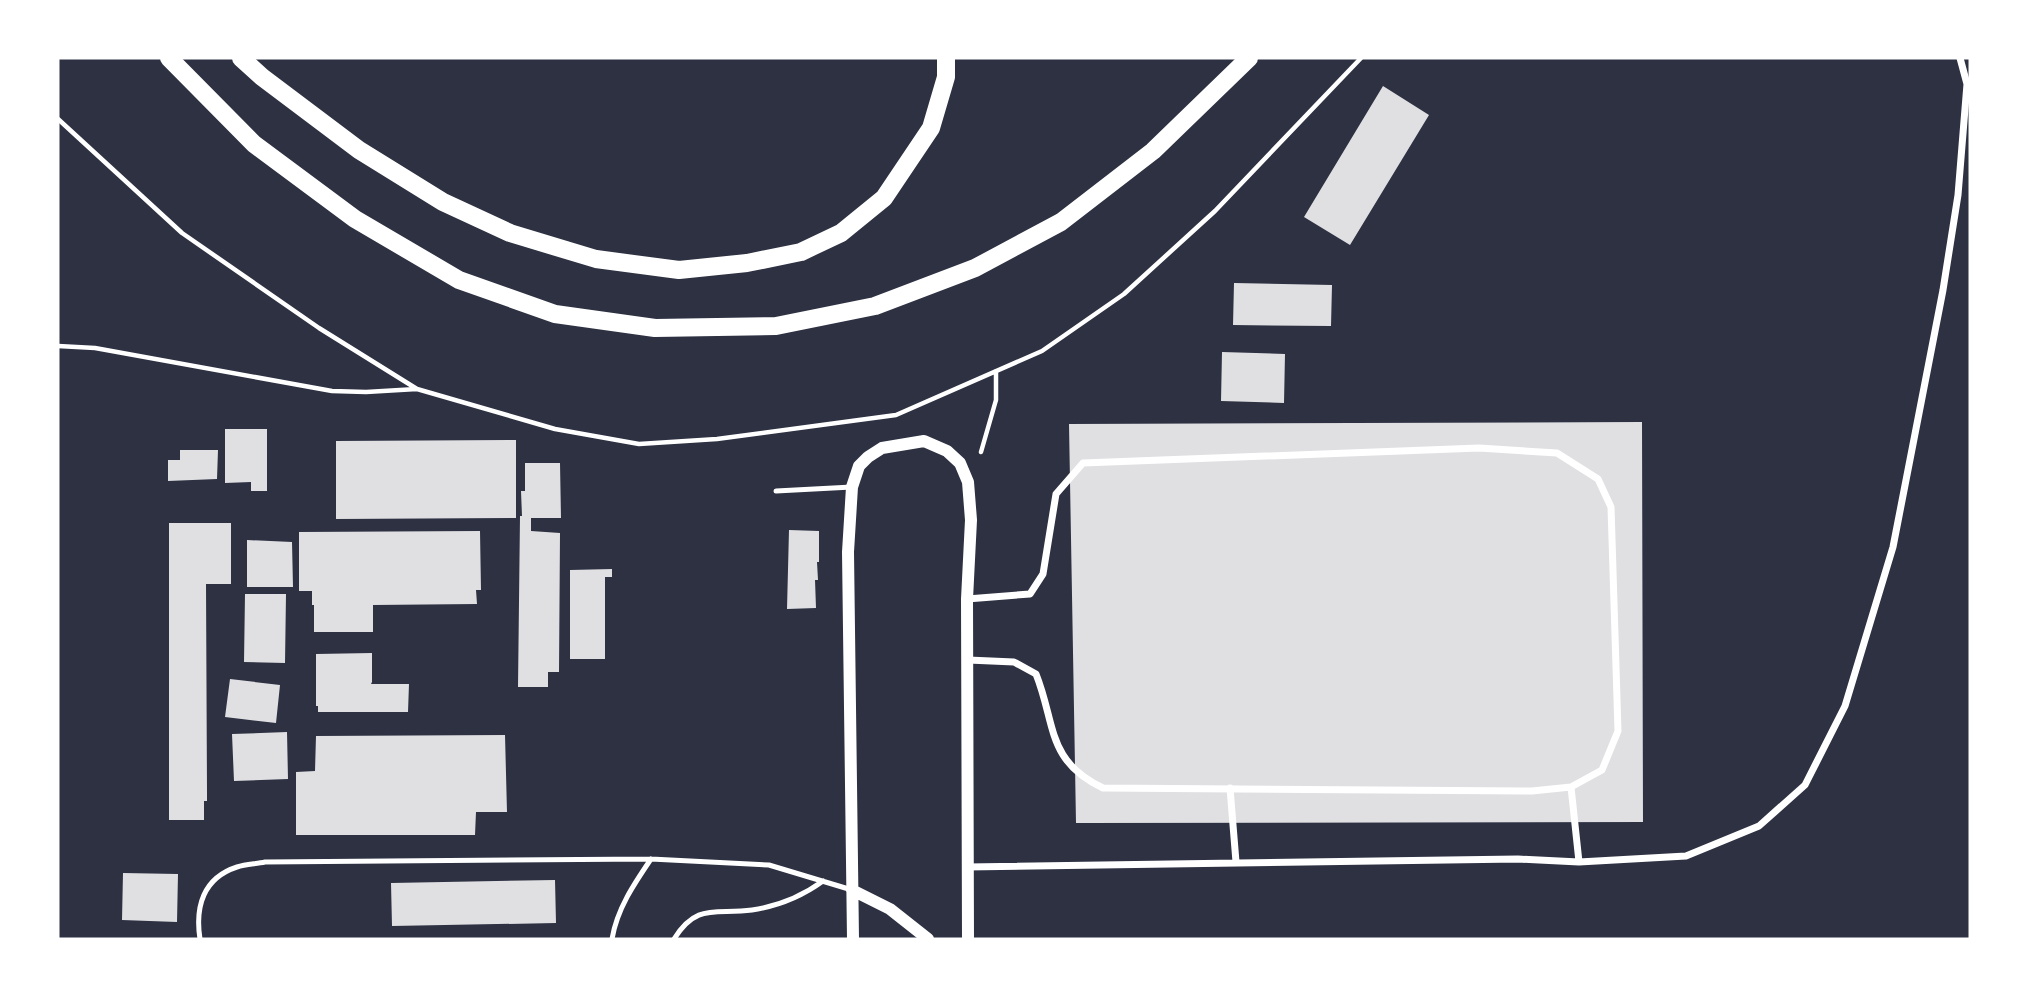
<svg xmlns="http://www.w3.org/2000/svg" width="2028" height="997" viewBox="0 0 2028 997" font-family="'DejaVu Sans',sans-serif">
	<rect width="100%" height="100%" fill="#2d3142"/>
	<path fill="#e0e0e3" d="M 1383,86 L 1429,115 L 1350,245 L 1304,217 Z
		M 1234,283 L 1332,285 L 1331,326 L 1233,325 Z
		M 1222,352 L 1285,354 L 1284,403 L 1221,401 Z
		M 1642,422 L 1643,822 L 1076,823 L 1069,424 Z
		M 225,429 L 267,429 L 267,491 L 251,491 L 251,482 L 225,483 Z
		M 516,440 L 516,518 L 336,519 L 336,441 Z
		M 180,450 L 218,450 L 217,479 L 168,481 L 168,460 L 180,460 Z
		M 525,463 L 560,463 L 561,518 L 531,518 L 531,531 L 560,533 L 559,672 L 548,672 L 548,687 L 518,687 L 520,516 L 522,516 L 521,491 L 525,491 Z
		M 169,523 L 231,523 L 231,584 L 206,584 L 207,792 L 207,801 L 204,801 L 204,820 L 169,820 Z
		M 789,530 L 819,531 L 819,562 L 817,562 L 818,580 L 815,580 L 816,608 L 787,609 Z
		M 480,531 L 481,590 L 476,590 L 477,604 L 373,605 L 373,632 L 314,632 L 314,605 L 312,605 L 312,591 L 299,591 L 299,532 Z
		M 247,540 L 292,542 L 293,587 L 247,587 Z
		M 612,569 L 612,577 L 605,577 L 605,659 L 570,659 L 570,570 Z
		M 245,594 L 286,594 L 285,663 L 244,662 Z
		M 372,653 L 372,682 L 371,684 L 409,684 L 408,712 L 318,712 L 318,706 L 316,706 L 316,654 Z
		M 230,679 L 280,685 L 276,723 L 225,717 Z
		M 287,732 L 288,779 L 234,781 L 232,734 Z
		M 505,735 L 507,812 L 476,812 L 475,835 L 296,835 L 296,772 L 315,771 L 316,736 Z
		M 123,873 L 178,874 L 177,922 L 122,920 Z
		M 555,880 L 556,923 L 392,926 L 391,883 Z"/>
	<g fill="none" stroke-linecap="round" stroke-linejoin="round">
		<path stroke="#fff" stroke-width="4.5" d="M 58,119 L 182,233 L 319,328 L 417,389 L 555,429 L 639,444 L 717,439 L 896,415 L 1042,351 L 1124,294 L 1215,211 L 1361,58
			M 58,346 L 95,348 L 332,391 L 366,392 L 417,389
			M 981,452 L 996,400 L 996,371"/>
		<path stroke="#fff" stroke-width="5" d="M 776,491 L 852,487
			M 200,939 C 195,907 203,878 237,867 C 246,864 256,864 265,862 L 651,859 L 769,865 L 852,890
			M 612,939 C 617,909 634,884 651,859
			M 674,939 C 697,902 716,915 752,910 C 779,906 801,897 823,881"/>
		<path stroke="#fff" stroke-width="7" d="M 967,599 L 1030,594 L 1043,574 L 1056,494 L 1083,463 L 1479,448 L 1557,453 L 1598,479 L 1611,507 L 1618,731 L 1602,770 L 1571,787 L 1532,791 L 1103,788 C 1046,761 1056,724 1036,674 L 1014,662 L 968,660
			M 1571,787 L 1579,862
			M 1230,788 L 1236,862
			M 967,867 L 1518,859 L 1579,862 L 1686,856 L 1759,826 L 1805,785 L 1845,706 L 1893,547 L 1943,290 L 1958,195 L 1967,84 L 1960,58"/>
		<path stroke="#fff" stroke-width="12" d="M 852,890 L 890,909 L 928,939
			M 853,939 L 848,552 L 852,487 L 859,466 L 868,457 L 882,448 L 924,441 L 947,451 L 960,463 L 968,482 L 971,520 L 967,599 L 968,939"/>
		<path stroke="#fff" stroke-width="18" d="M 169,58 L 254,144 L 355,219 L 459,280 L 555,314 L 655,328 L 776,326 L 875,306 L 975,268 L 1061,222 L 1153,151 L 1249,58
			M 241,58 L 262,77 L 359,150 L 443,202 L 510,233 L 596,259 L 679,270 L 747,263 L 801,252 L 841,233 L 884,198 L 931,128 L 946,77 L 946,58"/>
	</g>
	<rect width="2028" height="997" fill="none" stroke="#ffffff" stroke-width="119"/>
</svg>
